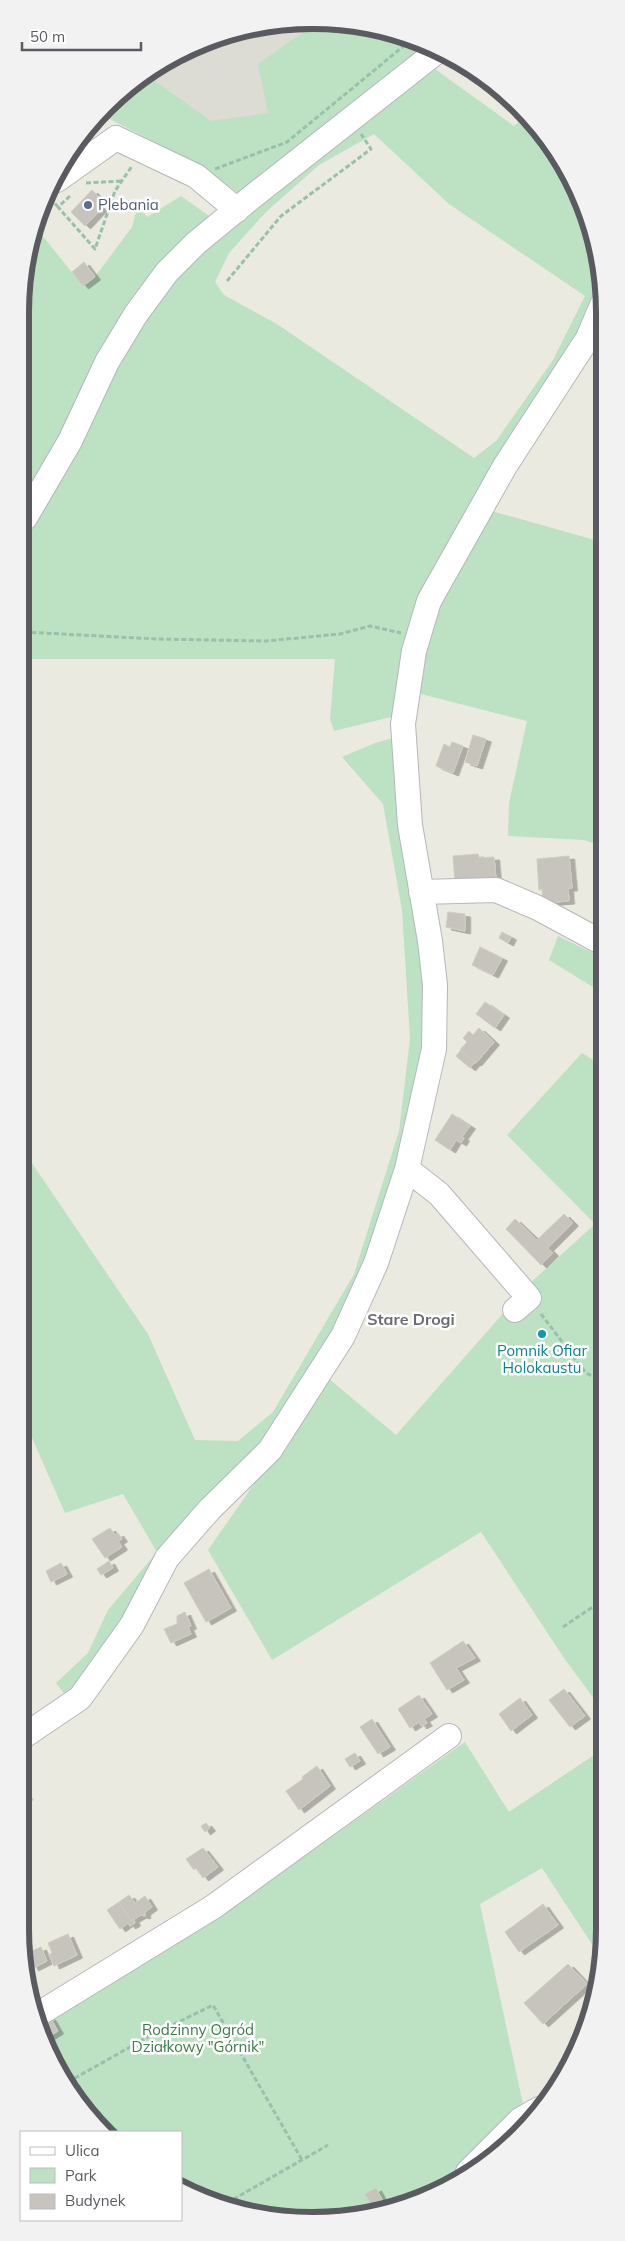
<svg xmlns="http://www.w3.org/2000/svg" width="625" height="2241" viewBox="0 0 625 2241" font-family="Mulish,sans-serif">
	<defs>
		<filter id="shadow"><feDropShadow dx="5.5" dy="3" stdDeviation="0" flood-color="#0004"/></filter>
	</defs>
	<rect width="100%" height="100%" fill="#ebeae0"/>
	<path fill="#dcdbd4" d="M 255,26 L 369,26 L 285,139 L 104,116 L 150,69 Z"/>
	<path fill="#bde1c3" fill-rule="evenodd" d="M 312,26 L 369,26 L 428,46 L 239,194 L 205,168 L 104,116 L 145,74 L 211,121 L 268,113 L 258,64 Z
		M 435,69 L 514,126 L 526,115 L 575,183 L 603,275 L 602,293 L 595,309 L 470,508 L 399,715 L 334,731 L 330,719 L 335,659 L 24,659 L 26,256 L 37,229 L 83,286 L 97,274 L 132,227 L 138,205 L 147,217 L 181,196 L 209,216 L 162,263 L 143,322 L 202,249 ZM 374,134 L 449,204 L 585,296 L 553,360 L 496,441 L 474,458 L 277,324 L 224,295 L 215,282 L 229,253 L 266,212 L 319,165 Z
		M 84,136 L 95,143 L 65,161 L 69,150 Z
		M 488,510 L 602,542 L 601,846 L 584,840 L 508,836 L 509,803 L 527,721 L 421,694 L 424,637 L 444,584 Z
		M 400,736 L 428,978 L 423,1070 L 372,1258 L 301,1396 L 127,1623 L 66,1696 L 56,1683 L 88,1653 L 108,1610 L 157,1552 L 123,1494 L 65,1513 L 22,1415 L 23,1150 L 148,1334 L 195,1440 L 238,1441 L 273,1412 L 354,1274 L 399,1131 L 410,1039 L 402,910 L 383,804 L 342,757 L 375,743 Z
		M 558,936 L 601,957 L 601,992 L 549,960 Z
		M 582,1053 L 601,1065 L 600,1707 L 564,1658 L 481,1532 L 272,1660 L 208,1550 L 328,1378 L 396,1435 L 529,1284 L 595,1224 L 507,1135 Z
		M 465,1742 L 509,1812 L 600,1751 L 599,1955 L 542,1868 L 480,1904 L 524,2109 L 434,2189 L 388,2211 L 293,2220 L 181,2189 L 181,2132 L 107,2132 L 93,2122 L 42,2040 L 39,2022 L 235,1906 Z"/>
	<path fill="#c6c4bd" stroke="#cfccbf" filter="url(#shadow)" d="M 255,26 L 265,26 L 246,33 L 231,36 Z
		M 92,190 L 100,198 L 96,203 L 102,208 L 85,226 L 71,212 Z
		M 84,262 L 95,277 L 83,286 L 72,272 Z
		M 473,735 L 486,739 L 477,766 L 465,762 Z
		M 452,742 L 463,746 L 453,773 L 436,766 L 444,744 L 450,747 Z
		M 478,854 L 479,858 L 494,857 L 496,879 L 455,883 L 453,856 Z
		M 569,856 L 572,888 L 568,888 L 569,901 L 543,903 L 542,889 L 539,890 L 537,859 Z
		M 448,912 L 465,914 L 465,931 L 446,927 Z
		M 502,932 L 511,937 L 508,943 L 499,938 Z
		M 480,947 L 502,958 L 493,975 L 472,965 Z
		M 485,1002 L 504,1015 L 495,1028 L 476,1014 Z
		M 479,1028 L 494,1042 L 476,1063 L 460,1050 L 467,1042 L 463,1038 L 469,1031 L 473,1035 Z
		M 461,1050 L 475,1062 L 470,1068 L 456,1056 Z
		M 452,1114 L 470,1126 L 462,1137 L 464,1138 L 461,1143 L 456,1140 L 450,1150 L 435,1140 Z
		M 564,1214 L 573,1223 L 548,1248 L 553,1253 L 541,1265 L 506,1229 L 515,1219 L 537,1240 Z
		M 110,1528 L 115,1535 L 118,1533 L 122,1539 L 118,1541 L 122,1547 L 105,1558 L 92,1539 Z
		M 109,1561 L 113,1568 L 101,1575 L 97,1569 Z
		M 61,1563 L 67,1574 L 51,1582 L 46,1571 Z
		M 209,1569 L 231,1608 L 206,1622 L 184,1583 Z
		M 185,1612 L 191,1626 L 188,1627 L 191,1634 L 171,1643 L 164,1629 L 177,1624 L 177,1616 Z
		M 463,1641 L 475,1658 L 456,1668 L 464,1680 L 447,1690 L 430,1663 Z
		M 564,1689 L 585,1716 L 570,1727 L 549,1700 Z
		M 419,1695 L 432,1714 L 424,1719 L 427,1723 L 421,1726 L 419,1722 L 410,1728 L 398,1709 Z
		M 520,1698 L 532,1715 L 511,1731 L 499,1714 Z
		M 372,1719 L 390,1747 L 378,1754 L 360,1727 Z
		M 355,1753 L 360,1761 L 350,1767 L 345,1759 Z
		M 317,1766 L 330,1786 L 299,1810 L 286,1791 L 303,1779 L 302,1777 Z
		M 22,1780 L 25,1786 L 22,1787 L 27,1797 L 20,1801 Z
		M 206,1823 L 210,1828 L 205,1832 L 201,1826 Z
		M 203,1848 L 218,1867 L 203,1878 L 196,1868 L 194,1870 L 186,1859 Z
		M 129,1895 L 135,1903 L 145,1896 L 152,1907 L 145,1912 L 145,1916 L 141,1915 L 131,1921 L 119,1902 Z
		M 119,1902 L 131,1921 L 133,1919 L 135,1923 L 130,1926 L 128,1923 L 120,1929 L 107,1910 Z
		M 543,1904 L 558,1925 L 519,1952 L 505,1932 Z
		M 68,1934 L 77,1955 L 54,1966 L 49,1955 L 52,1953 L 48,1943 Z
		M 41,1947 L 47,1961 L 33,1968 L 27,1953 Z
		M 568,1964 L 587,1984 L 543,2024 L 524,2003 Z
		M 50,2017 L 58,2031 L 45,2039 L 39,2024 Z
		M 376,2188 L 384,2203 L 374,2209 L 365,2194 Z"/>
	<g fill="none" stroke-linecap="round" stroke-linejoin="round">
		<defs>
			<path id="minor" d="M 57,180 L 116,138 L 196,176 L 237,210
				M 25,518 L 70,441 L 107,362 L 136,314 L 167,272 L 196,243 L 252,197 L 440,49
				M 421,892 L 496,890 L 538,908 L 601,942
				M 407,1169 L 439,1194 L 529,1298 L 515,1310
				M 21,1738 L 80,1698 L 132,1625 L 167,1558 L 209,1510 L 270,1450 L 343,1336 L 376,1263 L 407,1169 L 434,1049 L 435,985 L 430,941 L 410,825 L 403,724 L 414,651 L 429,601 L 505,466 L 588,338 L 602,305
				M 37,2015 L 213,1907 L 449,1736
				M 468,2172 L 520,2120 L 539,2109"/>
		</defs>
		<use href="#minor" stroke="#b5b7bc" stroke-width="26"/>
		<path stroke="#97c1aa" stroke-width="3" stroke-dasharray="5 2.5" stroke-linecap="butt" d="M 215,169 L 287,142 L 411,40
			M 86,183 L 121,181
			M 70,196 L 58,207 L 95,249 L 115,191 L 132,166
			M 50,198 L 58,207
			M 227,281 L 281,216 L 371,149 L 361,134
			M 24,632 L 156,639 L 266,641 L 340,634 L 370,626 L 401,633
			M 541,1314 L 585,1372 L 601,1382
			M 563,1627 L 600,1602
			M 68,2082 L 146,2038 L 213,2005 L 302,2160
			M 227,2203 L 328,2145"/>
		<use href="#minor" stroke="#fff" stroke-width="24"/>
	</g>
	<circle fill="#5c6f8a" stroke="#fff" stroke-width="2" cx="88" cy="205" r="5"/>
	<circle fill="#0f9aa8" stroke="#fff" stroke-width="2" cx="542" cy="1334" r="5"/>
	<g text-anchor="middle" stroke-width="5" stroke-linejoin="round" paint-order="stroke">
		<g font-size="15" fill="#4e5e75" stroke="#fff" text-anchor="start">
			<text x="98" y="210">Plebania</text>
		</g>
		<g font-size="15" fill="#0d838f" stroke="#fff">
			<text x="542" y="1356">Pomnik Ofiar<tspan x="542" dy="17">Holokaustu</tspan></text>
		</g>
		<g font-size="15" fill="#397e47" stroke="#fff">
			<text x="198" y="2035">Rodzinny Ogród<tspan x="198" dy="17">Działkowy "Górnik"</tspan></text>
		</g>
		<g font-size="16" font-weight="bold" fill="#6a6c72" stroke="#fff">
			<text x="411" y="1325">Stare Drogi</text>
		</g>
	</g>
	<path d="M0 0H625V2241H0ZM312 29H313A283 283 0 0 1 596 312V1929A283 283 0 0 1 313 2212H312A283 283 0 0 1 29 1929V312A283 283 0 0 1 312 29Z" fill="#f2f2f2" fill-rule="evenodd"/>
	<path fill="none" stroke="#595b60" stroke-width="6" d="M312 29H313A283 283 0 0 1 596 312V1929A283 283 0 0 1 313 2212H312A283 283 0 0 1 29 1929V312A283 283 0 0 1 312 29Z"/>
	<rect x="20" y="2131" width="162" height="90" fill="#ffffff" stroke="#bdbdbf"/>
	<rect x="30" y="2147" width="25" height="8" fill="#ffffff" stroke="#bdbdbf"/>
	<text x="65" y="2156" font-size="15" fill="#595b60">Ulica</text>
	<rect x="30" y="2168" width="25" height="15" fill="#bde1c3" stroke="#bdbdbf"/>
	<text x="65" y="2181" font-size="15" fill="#595b60">Park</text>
	<rect x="30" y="2194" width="25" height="15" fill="#c6c4bd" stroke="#bdbdbf"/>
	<text x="65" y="2206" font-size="15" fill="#595b60">Budynek</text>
	<path d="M22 42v8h119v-8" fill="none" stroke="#595b60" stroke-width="2.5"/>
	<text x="30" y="42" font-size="15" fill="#595b60" stroke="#ffffff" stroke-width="4" paint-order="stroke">50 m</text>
</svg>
